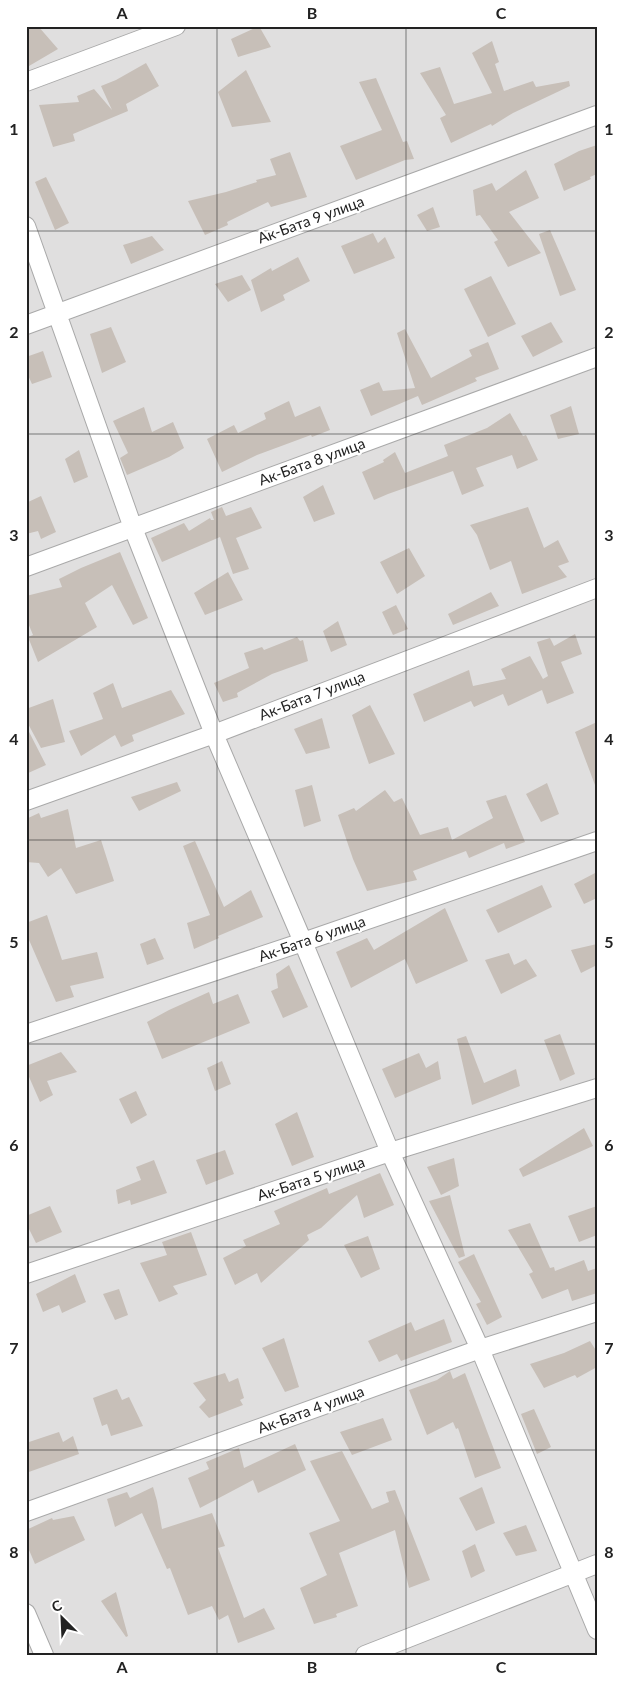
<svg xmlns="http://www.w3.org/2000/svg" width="623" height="1681" viewBox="0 0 623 1681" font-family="Lato,sans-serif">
	<rect width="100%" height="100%" fill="#f2efe9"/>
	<path fill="#e0dfdf" d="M 26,26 L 597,26 L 597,1655 L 26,1655 Z"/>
	<path fill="#c7bfb8" d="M 26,26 L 38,26 L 58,49 L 29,66 L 26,55 Z
		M 259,26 L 271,47 L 238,57 L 231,39 Z
		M 492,41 L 499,62 L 495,64 L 504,91 L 533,81 L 536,87 L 569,81 L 570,86 L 513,113 L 492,126 L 491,124 L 451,143 L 440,118 L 446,115 L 420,73 L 440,67 L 454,104 L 492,93 L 472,53 Z
		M 146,63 L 159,86 L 126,104 L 128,111 L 73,134 L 75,141 L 53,147 L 39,105 L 79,102 L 77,96 L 94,89 L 112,110 L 101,86 L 116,80 Z
		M 246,70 L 271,122 L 232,127 L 218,92 Z
		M 376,78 L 403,142 L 407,141 L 414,159 L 405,160 L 356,180 L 340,146 L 382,130 L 359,82 Z
		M 597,145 L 597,174 L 590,177 L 591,179 L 564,191 L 554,164 L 579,151 Z
		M 290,152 L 307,197 L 271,207 L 268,202 L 227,222 L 228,225 L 205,235 L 188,201 L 226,192 L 257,182 L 256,180 L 276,175 L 270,159 Z
		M 526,170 L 539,198 L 509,212 L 541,253 L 508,267 L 494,242 L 498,240 L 480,215 L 476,216 L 473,190 L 492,183 L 496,191 Z
		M 46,177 L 69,223 L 55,230 L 35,182 Z
		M 433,207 L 440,227 L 427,231 L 417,215 Z
		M 550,230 L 576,290 L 560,296 L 539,234 Z
		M 373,233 L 378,243 L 385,237 L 395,258 L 354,274 L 341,246 Z
		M 152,236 L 164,250 L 131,264 L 123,245 Z
		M 298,257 L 310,281 L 283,295 L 285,300 L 261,312 L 251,280 L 271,268 L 272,271 Z
		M 242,275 L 251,290 L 228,302 L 215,284 Z
		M 491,276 L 516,324 L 488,337 L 464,289 Z
		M 551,322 L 563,342 L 533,357 L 521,336 Z
		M 111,327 L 126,362 L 102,373 L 90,334 Z
		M 405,329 L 431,378 L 472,356 L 469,350 L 488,342 L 499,369 L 475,378 L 477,381 L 422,405 L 418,396 L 371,416 L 360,390 L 379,382 L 383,391 L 415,388 L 397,333 Z
		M 43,351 L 52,377 L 32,384 L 26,371 L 26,357 Z
		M 289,401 L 295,417 L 320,406 L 330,430 L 312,437 L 311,435 L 257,455 L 222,472 L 207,439 L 234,425 L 238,433 L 266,419 L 264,413 Z
		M 571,406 L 579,434 L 558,439 L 550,415 Z
		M 144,407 L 152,432 L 173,422 L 184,448 L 169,457 L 127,475 L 120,458 L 128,453 L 113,421 Z
		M 510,413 L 523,436 L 526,435 L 538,460 L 517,469 L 512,455 L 476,468 L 484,486 L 462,495 L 453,471 L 388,494 L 374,500 L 362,472 L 384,462 L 383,460 L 395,452 L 405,473 L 448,456 L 444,445 L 487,428 Z
		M 79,450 L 88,477 L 74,483 L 65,459 Z
		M 323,485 L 335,514 L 314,522 L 303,497 Z
		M 41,496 L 56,532 L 41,539 L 38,531 L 26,534 L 26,503 Z
		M 222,507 L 226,516 L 251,507 L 262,528 L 236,538 L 249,569 L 233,574 L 220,537 L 162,562 L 151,538 L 184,523 L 189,531 L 210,518 L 211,520 L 214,520 L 211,512 Z
		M 528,507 L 544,548 L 558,540 L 569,562 L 558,566 L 567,577 L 522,594 L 511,561 L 490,570 L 477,535 L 470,525 Z
		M 409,548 L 425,576 L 397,594 L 380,562 Z
		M 120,552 L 148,618 L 133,625 L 112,585 L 85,603 L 97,627 L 38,662 L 28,637 L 33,635 L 26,618 L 26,596 L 62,587 L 59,579 L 81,568 Z
		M 228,572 L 243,600 L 205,615 L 194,593 Z
		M 491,592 L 499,606 L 453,625 L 448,614 Z
		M 396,605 L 408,629 L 393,635 L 382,612 Z
		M 338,621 L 347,645 L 331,652 L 323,631 Z
		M 575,634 L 582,654 L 561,662 L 574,693 L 547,704 L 542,690 L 508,706 L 503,694 L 474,707 L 471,701 L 424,722 L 413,694 L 469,670 L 473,686 L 506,679 L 501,669 L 530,656 L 543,679 L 548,676 L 537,642 L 550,638 L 554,646 Z
		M 297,637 L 300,641 L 303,640 L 308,661 L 272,674 L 237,693 L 238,697 L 223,702 L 214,683 L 249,668 L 244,653 L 262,647 L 264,650 Z
		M 113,683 L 122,708 L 171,690 L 185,714 L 132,735 L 134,741 L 121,747 L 115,735 L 81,756 L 69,731 L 103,719 L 93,693 Z
		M 53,699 L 65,742 L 41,748 L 26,720 L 26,709 Z
		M 370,705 L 395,754 L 369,764 L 352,715 Z
		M 322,718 L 330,748 L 306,754 L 294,729 Z
		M 597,722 L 597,785 L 595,785 L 575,732 Z
		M 26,726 L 46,765 L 26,774 Z
		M 177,782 L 181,791 L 139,811 L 131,797 Z
		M 547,783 L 559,814 L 541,822 L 526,794 Z
		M 312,785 L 321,821 L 304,827 L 295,790 Z
		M 385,790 L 394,802 L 402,798 L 420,835 L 448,827 L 452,840 L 493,818 L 486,801 L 506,795 L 525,842 L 506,849 L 504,843 L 469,858 L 466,851 L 413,871 L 417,880 L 367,891 L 353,859 L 338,815 L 354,808 L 356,811 Z
		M 68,809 L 76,848 L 101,840 L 114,881 L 76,894 L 61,868 L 48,877 L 39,863 L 26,862 L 26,819 L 39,813 L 41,818 Z
		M 195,841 L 224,907 L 251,890 L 263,917 L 218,936 L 219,938 L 194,949 L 187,923 L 210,915 L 183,846 Z
		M 597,872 L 597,898 L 584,904 L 574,884 Z
		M 542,885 L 552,907 L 498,933 L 486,910 Z
		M 445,908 L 468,961 L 416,984 L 405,959 L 351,988 L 336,952 L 367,938 L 374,950 Z
		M 47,915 L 62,960 L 97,952 L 104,978 L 70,986 L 74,997 L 56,1002 L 26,933 L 26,923 Z
		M 155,938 L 164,959 L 147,965 L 140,944 Z
		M 597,944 L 597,965 L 581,973 L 571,950 Z
		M 509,953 L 514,965 L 526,959 L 537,976 L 501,994 L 485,960 Z
		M 289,965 L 308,1007 L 283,1018 L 271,991 L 278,988 L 276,974 Z
		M 209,992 L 213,1004 L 238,994 L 250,1023 L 162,1059 L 147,1022 L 169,1010 Z
		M 560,1034 L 575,1074 L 560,1081 L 544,1040 Z
		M 466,1036 L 484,1083 L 516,1069 L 520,1086 L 472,1105 L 457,1039 Z
		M 61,1052 L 77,1072 L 47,1081 L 53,1095 L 40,1102 L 26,1070 L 26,1066 Z
		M 419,1053 L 426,1068 L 438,1061 L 441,1079 L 395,1098 L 382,1069 Z
		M 222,1061 L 231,1084 L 215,1091 L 207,1068 Z
		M 136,1091 L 147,1115 L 131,1124 L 119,1099 Z
		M 297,1112 L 314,1157 L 292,1166 L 275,1124 Z
		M 584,1128 L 593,1146 L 523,1177 L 519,1169 Z
		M 225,1150 L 234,1174 L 206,1185 L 196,1160 Z
		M 454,1158 L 459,1186 L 441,1195 L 427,1167 Z
		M 154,1160 L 167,1193 L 131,1205 L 130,1200 L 118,1204 L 116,1190 L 141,1180 L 136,1167 Z
		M 380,1173 L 394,1205 L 364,1218 L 357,1195 L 321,1228 L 307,1235 L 309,1240 L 261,1283 L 257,1273 L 235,1285 L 223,1258 L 246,1246 L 243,1240 L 280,1224 L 274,1211 L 327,1188 L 329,1194 Z
		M 450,1195 L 465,1256 L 459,1258 L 429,1201 Z
		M 50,1206 L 62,1232 L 36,1243 L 26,1223 L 26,1216 Z
		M 597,1206 L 597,1235 L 579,1242 L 568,1216 Z
		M 530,1223 L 550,1268 L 554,1267 L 555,1271 L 584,1260 L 588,1271 L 597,1268 L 597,1293 L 572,1301 L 568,1289 L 542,1299 L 529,1274 L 533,1272 L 508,1230 Z
		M 191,1232 L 207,1275 L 173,1286 L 178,1294 L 159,1302 L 140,1263 L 167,1255 L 162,1242 Z
		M 368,1236 L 380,1269 L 361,1278 L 344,1245 Z
		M 474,1254 L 502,1317 L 487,1325 L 476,1304 L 481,1302 L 458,1262 Z
		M 75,1274 L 86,1302 L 62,1313 L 59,1305 L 43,1312 L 36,1294 Z
		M 119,1289 L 128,1315 L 115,1320 L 103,1294 Z
		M 444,1319 L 452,1342 L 401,1361 L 397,1354 L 379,1362 L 368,1341 L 411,1322 L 415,1331 Z
		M 284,1338 L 299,1387 L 285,1392 L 262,1348 Z
		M 590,1341 L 597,1352 L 597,1367 L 577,1378 L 575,1375 L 544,1388 L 530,1364 L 564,1353 Z
		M 450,1371 L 453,1379 L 465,1373 L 501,1468 L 475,1478 L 458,1428 L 456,1429 L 453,1422 L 427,1435 L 409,1390 L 437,1380 Z
		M 225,1373 L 229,1382 L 238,1378 L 244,1398 L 240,1400 L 243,1405 L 209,1418 L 199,1407 L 206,1400 L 193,1383 Z
		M 117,1389 L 122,1400 L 129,1397 L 143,1426 L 111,1436 L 107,1424 L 102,1426 L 93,1398 Z
		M 534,1409 L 551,1447 L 537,1454 L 521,1414 Z
		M 383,1418 L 392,1440 L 352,1455 L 340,1432 Z
		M 59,1432 L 63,1442 L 73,1436 L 79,1454 L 26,1473 L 26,1443 Z
		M 295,1444 L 306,1470 L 258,1493 L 253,1480 L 200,1508 L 188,1478 L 209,1469 L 206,1462 L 239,1448 L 244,1468 Z
		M 342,1451 L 372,1509 L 389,1502 L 386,1492 L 395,1490 L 430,1580 L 409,1588 L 395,1530 L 339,1553 L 358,1606 L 336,1614 L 337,1617 L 314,1624 L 300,1588 L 327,1575 L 309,1533 L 340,1521 L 310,1461 Z
		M 153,1487 L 157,1501 L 162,1529 L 212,1513 L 225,1546 L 218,1548 L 244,1618 L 264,1608 L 275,1629 L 238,1643 L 228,1615 L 219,1620 L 212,1606 L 188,1615 L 170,1568 L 167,1569 L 142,1513 L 115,1527 L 107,1499 L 127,1492 L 130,1498 Z
		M 482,1487 L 495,1523 L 476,1531 L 459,1498 Z
		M 74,1516 L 85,1540 L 35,1564 L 26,1543 L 26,1530 L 52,1518 L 53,1520 Z
		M 526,1525 L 537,1551 L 516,1556 L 503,1533 Z
		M 475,1544 L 485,1571 L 471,1578 L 462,1551 Z
		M 116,1592 L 128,1636 L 126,1637 L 101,1601 Z"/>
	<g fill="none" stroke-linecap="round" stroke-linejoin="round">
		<defs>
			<path id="street" d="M 26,82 L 176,26
				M 26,226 L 133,528 L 214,734 L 303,942 L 390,1152 L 480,1349 L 597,1630
				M 26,325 L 597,115
				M 26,567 L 597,357
				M 26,801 L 214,734 L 597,588
				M 26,1034 L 303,942 L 597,841
				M 26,1274 L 390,1152 L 597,1088
				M 26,1512 L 480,1349 L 597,1312
				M 26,1613 L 44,1655
				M 365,1655 L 597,1564"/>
		</defs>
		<use href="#street" stroke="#a9a9a9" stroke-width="20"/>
		<use href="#street" stroke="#fff" stroke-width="18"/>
	</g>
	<path fill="none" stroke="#222" stroke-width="1" stroke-opacity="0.55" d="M 217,26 L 217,1655M 406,26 L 406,1655M 26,231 L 597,231M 26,434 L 597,434M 26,637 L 597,637M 26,840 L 597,840M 26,1044 L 597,1044M 26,1247 L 597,1247M 26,1450 L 597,1450"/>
	<g text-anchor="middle" stroke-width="4.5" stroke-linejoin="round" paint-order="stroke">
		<g font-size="15" fill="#222" stroke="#fff">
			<text transform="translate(311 220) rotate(-20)" y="5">Ак-Бата 9 улица</text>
			<text transform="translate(312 462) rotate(-20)" y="5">Ак-Бата 8 улица</text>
			<text transform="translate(312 696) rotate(-21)" y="5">Ак-Бата 7 улица</text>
			<text transform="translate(312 939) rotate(-19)" y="5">Ак-Бата 6 улица</text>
			<text transform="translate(311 1179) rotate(-18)" y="5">Ак-Бата 5 улица</text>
			<text transform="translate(311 1410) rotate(-20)" y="5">Ак-Бата 4 улица</text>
		</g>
	</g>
	<rect width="623" height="1681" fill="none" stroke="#ffffff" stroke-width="55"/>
	<g transform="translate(62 1618) rotate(336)" stroke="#ffffff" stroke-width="4" paint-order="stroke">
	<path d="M0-4L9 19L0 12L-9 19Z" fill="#222222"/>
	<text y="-8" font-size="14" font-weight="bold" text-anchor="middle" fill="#222222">С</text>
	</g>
	<rect x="28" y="28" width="568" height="1626" fill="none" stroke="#222" stroke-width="2"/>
	<g font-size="16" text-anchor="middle" font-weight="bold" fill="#222">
		<text x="122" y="19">A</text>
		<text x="312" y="19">B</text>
		<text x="501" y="19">C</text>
		<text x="14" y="135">1</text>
		<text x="609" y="135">1</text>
		<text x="14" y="338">2</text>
		<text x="609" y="338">2</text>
		<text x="14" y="541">3</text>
		<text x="609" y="541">3</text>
		<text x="14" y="745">4</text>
		<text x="609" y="745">4</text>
		<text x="14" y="948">5</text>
		<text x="609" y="948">5</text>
		<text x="14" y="1151">6</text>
		<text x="609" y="1151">6</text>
		<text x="14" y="1354">7</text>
		<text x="609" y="1354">7</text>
		<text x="14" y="1558">8</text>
		<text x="609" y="1558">8</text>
		<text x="122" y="1673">A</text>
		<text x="312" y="1673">B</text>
		<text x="501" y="1673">C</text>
	</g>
</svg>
